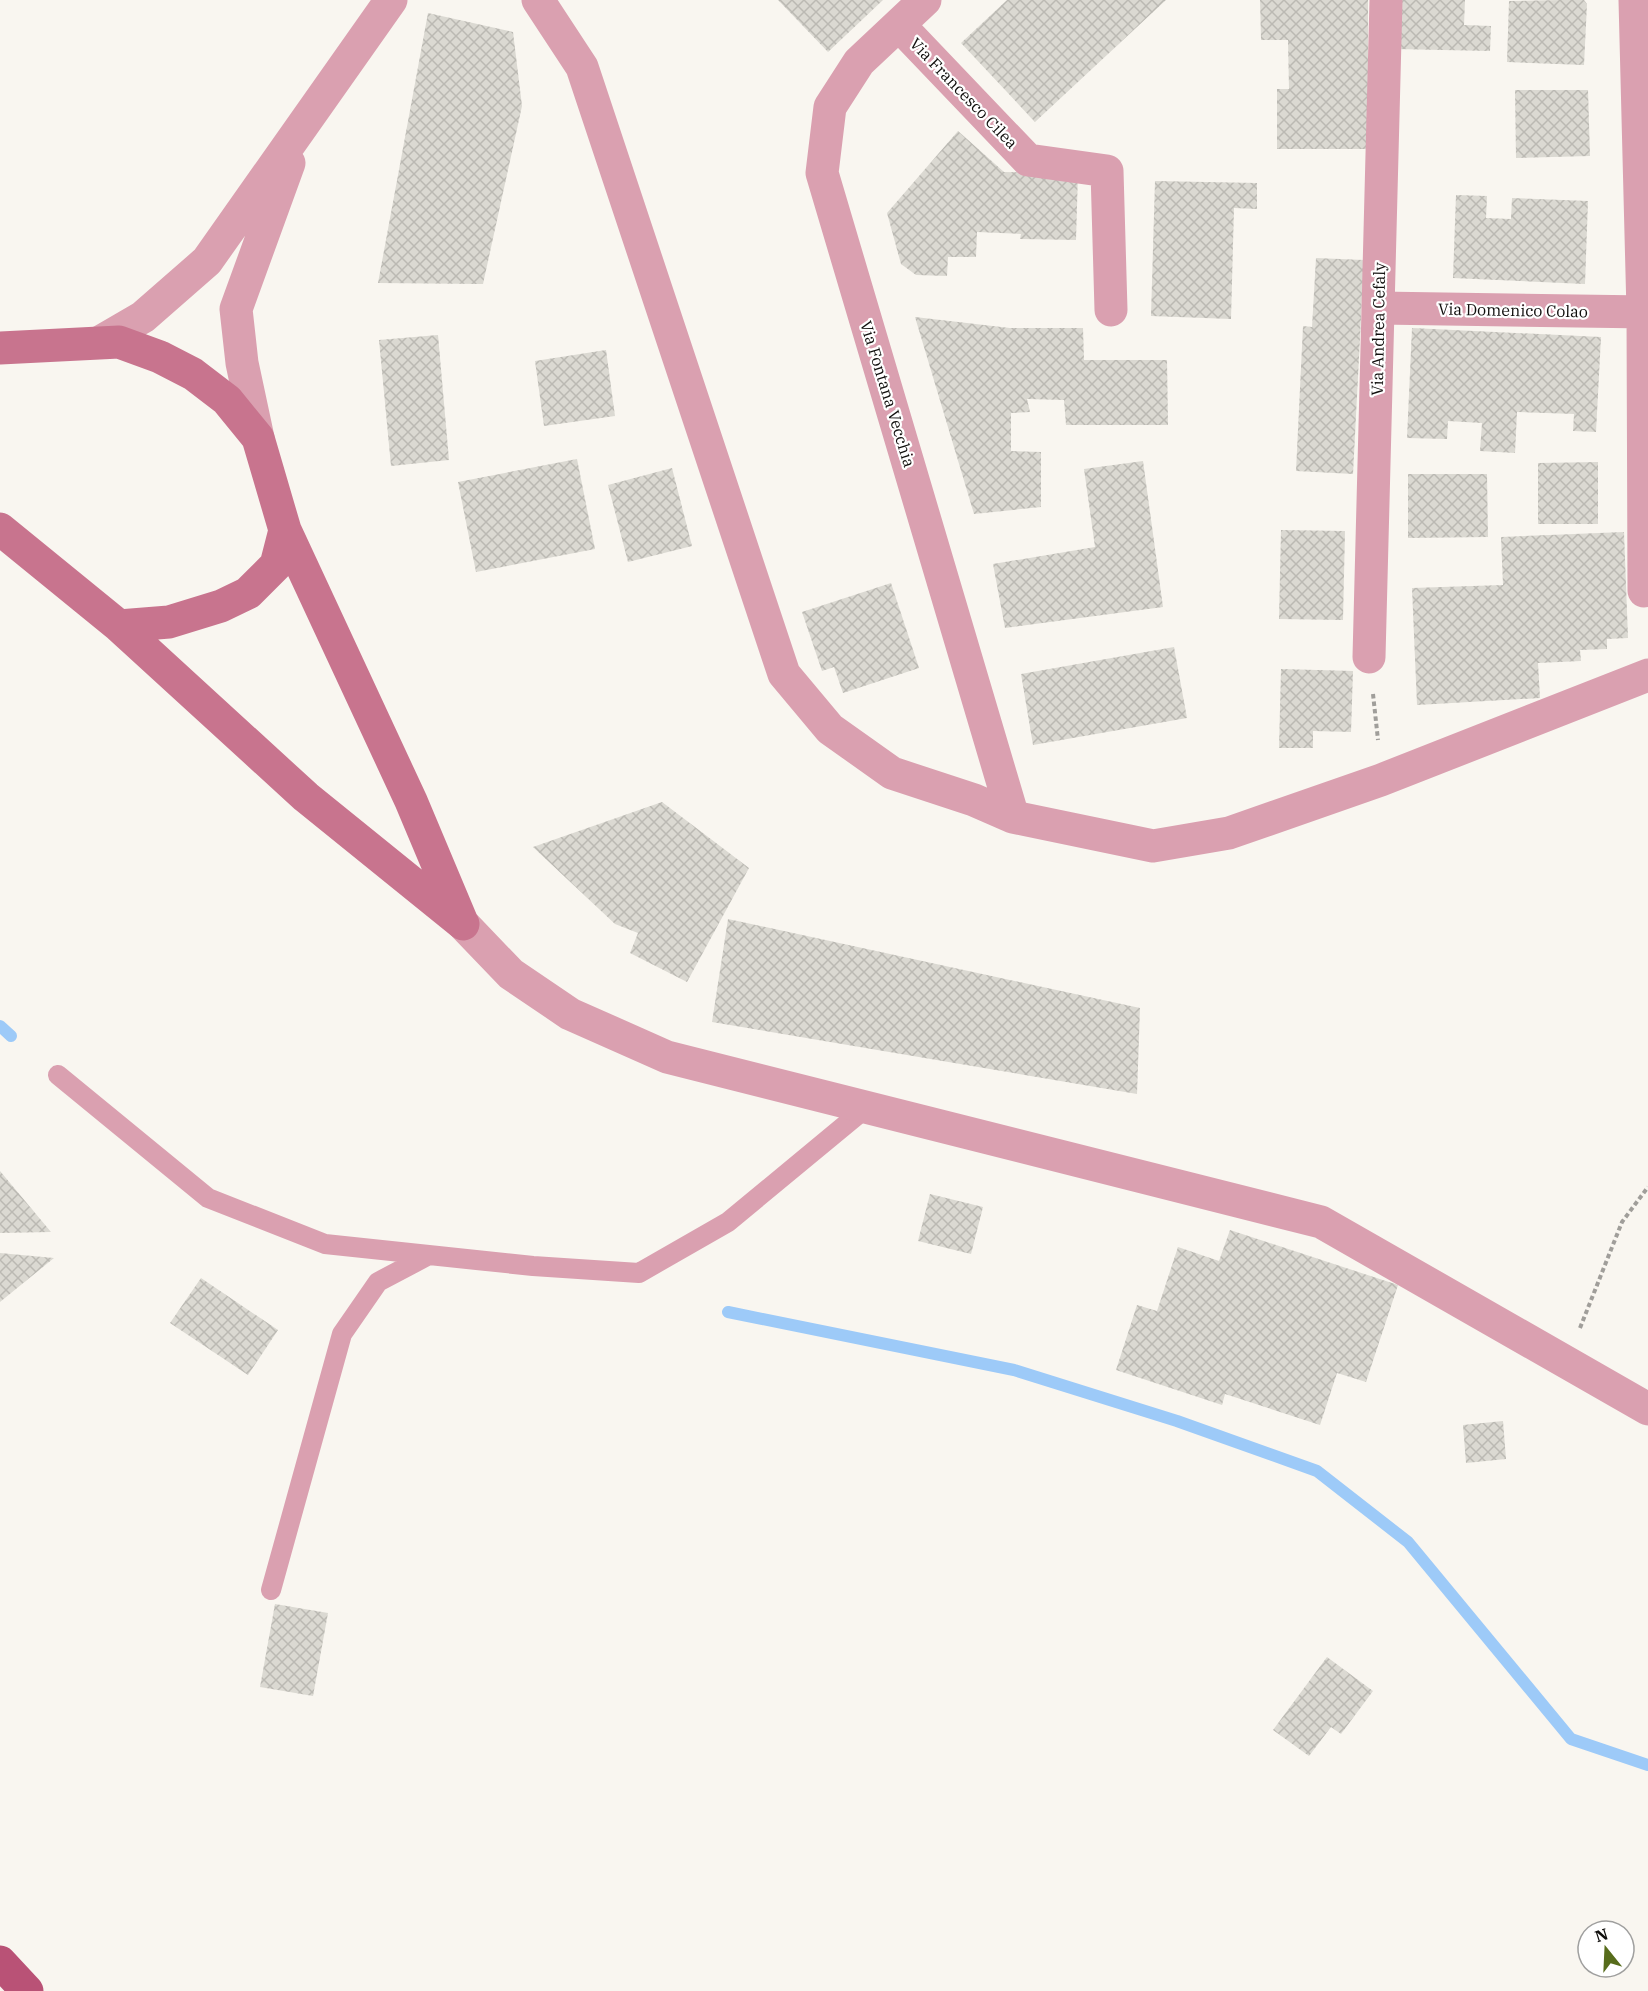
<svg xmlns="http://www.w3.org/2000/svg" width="1648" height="1991" viewBox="0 0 1648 1991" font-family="'IBM Plex Serif',serif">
	<defs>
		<pattern id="building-cross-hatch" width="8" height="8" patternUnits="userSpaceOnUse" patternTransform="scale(1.5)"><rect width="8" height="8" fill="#dbd9d2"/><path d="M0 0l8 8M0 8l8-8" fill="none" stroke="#bbb9b3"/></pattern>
	</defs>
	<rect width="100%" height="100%" fill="#f9f6f0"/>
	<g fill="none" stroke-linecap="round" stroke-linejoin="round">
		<path stroke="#9dcaf8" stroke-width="12" d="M 0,1026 L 11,1036
			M 728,1312 L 1014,1370 L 1177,1421 L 1317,1471 L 1408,1542 L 1571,1739 L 1648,1765"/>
	</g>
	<path fill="url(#building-cross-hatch)" d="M 778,0 L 883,0 L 828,52 Z
		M 1007,0 L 1166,0 L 1035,122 L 961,43 Z
		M 1260,0 L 1368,0 L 1368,149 L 1277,149 L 1277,89 L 1289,89 L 1288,40 L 1261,40 Z
		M 1397,0 L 1465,0 L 1464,25 L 1491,26 L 1490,51 L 1395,49 Z
		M 1561,0 L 1584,0 L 1587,4 L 1584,65 L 1507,62 L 1509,1 Z
		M 428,13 L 513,32 L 522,106 L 483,284 L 378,283 Z
		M 1515,90 L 1588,90 L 1590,156 L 1516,158 Z
		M 958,131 L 1004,172 L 1078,173 L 1076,240 L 1020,239 L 1021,234 L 977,232 L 976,257 L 948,257 L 947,276 L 916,275 L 901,264 L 887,213 Z
		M 1155,181 L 1257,183 L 1257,209 L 1234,208 L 1231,319 L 1151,316 Z
		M 1456,195 L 1487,196 L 1486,218 L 1511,219 L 1512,198 L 1588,201 L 1585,284 L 1453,278 Z
		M 1316,258 L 1364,260 L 1353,474 L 1296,471 L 1303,326 L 1312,327 Z
		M 915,317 L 1010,328 L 1083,328 L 1084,360 L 1167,360 L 1168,425 L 1066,425 L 1064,400 L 1027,399 L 1030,412 L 1011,413 L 1011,451 L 1041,452 L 1041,507 L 974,514 Z
		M 1412,328 L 1601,337 L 1596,432 L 1573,431 L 1574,414 L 1517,412 L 1515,453 L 1480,451 L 1482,423 L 1448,421 L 1447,439 L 1407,438 Z
		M 438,335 L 449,460 L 391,466 L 379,340 Z
		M 606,350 L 615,416 L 544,426 L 535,361 Z
		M 577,459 L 595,549 L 476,572 L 458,482 Z
		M 1143,461 L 1163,607 L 1005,628 L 993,564 L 1095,547 L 1084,469 Z
		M 1598,462 L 1598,524 L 1538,524 L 1538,463 Z
		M 672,468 L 692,546 L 628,562 L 608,485 Z
		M 1408,474 L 1487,474 L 1488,537 L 1408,538 Z
		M 1281,530 L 1345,531 L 1343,620 L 1279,619 Z
		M 1624,532 L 1628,638 L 1607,639 L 1607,649 L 1580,650 L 1581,661 L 1538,663 L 1540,698 L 1417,705 L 1412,588 L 1503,585 L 1501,537 Z
		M 891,583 L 919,668 L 843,693 L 834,667 L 822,671 L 802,612 Z
		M 1174,647 L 1187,718 L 1033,745 L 1021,674 Z
		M 1281,669 L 1353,671 L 1351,732 L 1313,731 L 1313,748 L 1279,748 Z
		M 662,802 L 749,868 L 687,982 L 630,953 L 638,933 L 615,924 L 533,847 Z
		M 728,919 L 1140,1008 L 1137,1094 L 712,1022 Z
		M 0,1171 L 51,1232 L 0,1233 Z
		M 930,1194 L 983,1207 L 971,1254 L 918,1241 Z
		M 1230,1230 L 1398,1285 L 1366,1382 L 1337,1373 L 1320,1425 L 1225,1394 L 1222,1405 L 1116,1370 L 1137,1305 L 1157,1311 L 1178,1247 L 1219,1261 Z
		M 0,1253 L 54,1258 L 0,1302 Z
		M 201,1278 L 278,1330 L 248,1375 L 170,1323 Z
		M 1503,1421 L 1506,1459 L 1466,1463 L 1463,1425 Z
		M 275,1604 L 328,1613 L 313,1696 L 260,1687 Z
		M 1327,1657 L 1373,1691 L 1341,1734 L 1331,1727 L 1309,1756 L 1273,1730 Z"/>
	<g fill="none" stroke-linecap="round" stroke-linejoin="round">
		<path stroke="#a09e9a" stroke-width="4" stroke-dasharray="4.5 3" stroke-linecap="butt" d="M 1373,694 L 1378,740
			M 1580,1328 L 1622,1222 L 1648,1187"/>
		<path stroke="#daa0b0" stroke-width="20" d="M 58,1075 L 208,1198 L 325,1244 L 533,1266 L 639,1273 L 728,1222 L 867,1107
			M 271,1590 L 342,1334 L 378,1282 L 429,1255"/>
		<path stroke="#daa0b0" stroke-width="33" d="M 538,0 L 582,67 L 784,674 L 830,729 L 892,773 L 974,800 L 1013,817 L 1153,846 L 1229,833 L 1381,780 L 1648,675
			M 925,0 L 859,62 L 830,107 L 822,173 L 1013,817
			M 1635,0 L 1643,312 L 1644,591
			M 899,25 L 1028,160 L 1107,171 L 1111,310
			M 1379,308 L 1648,312
			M 100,342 L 143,317 L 207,261 L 391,0
			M 258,438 L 242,363 L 236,309 L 289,163
			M 1369,657 L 1386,0"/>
		<path stroke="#daa0b0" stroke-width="33" d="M 463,924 L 511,974 L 570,1014 L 667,1057 L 1321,1222 L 1648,1409"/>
		<path stroke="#c8748e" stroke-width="33" d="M 0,348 L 119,342 L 160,357 L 193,374 L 227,400 L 258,438 L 285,530 L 276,565 L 248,593 L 221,606 L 169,622 L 119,626 L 0,529
			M 285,530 L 411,801 L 461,920
			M 119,626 L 306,797 L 463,924"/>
		<path stroke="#b95276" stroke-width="33" d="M 0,1962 L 27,1991"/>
	</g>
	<g text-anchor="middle" stroke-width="4.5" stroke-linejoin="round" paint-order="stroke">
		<g font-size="16" fill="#0f0e0c" stroke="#fff">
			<text transform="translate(964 93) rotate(46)" y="6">Via Francesco Cilea</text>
			<text transform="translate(1513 310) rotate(1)" y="6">Via Domenico Colao</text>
			<text transform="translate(1378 329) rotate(-89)" y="6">Via Andrea Cefaly</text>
			<text transform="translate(888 394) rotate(73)" y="6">Via Fontana Vecchia</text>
		</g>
	</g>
	<g transform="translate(1606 1949) rotate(342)"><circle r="28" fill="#ffffff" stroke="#9f9f9e" stroke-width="1.5"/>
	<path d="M0-4.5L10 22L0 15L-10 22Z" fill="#576c1b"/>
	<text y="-9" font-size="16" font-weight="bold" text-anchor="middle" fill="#0f0e0c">N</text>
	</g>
</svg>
